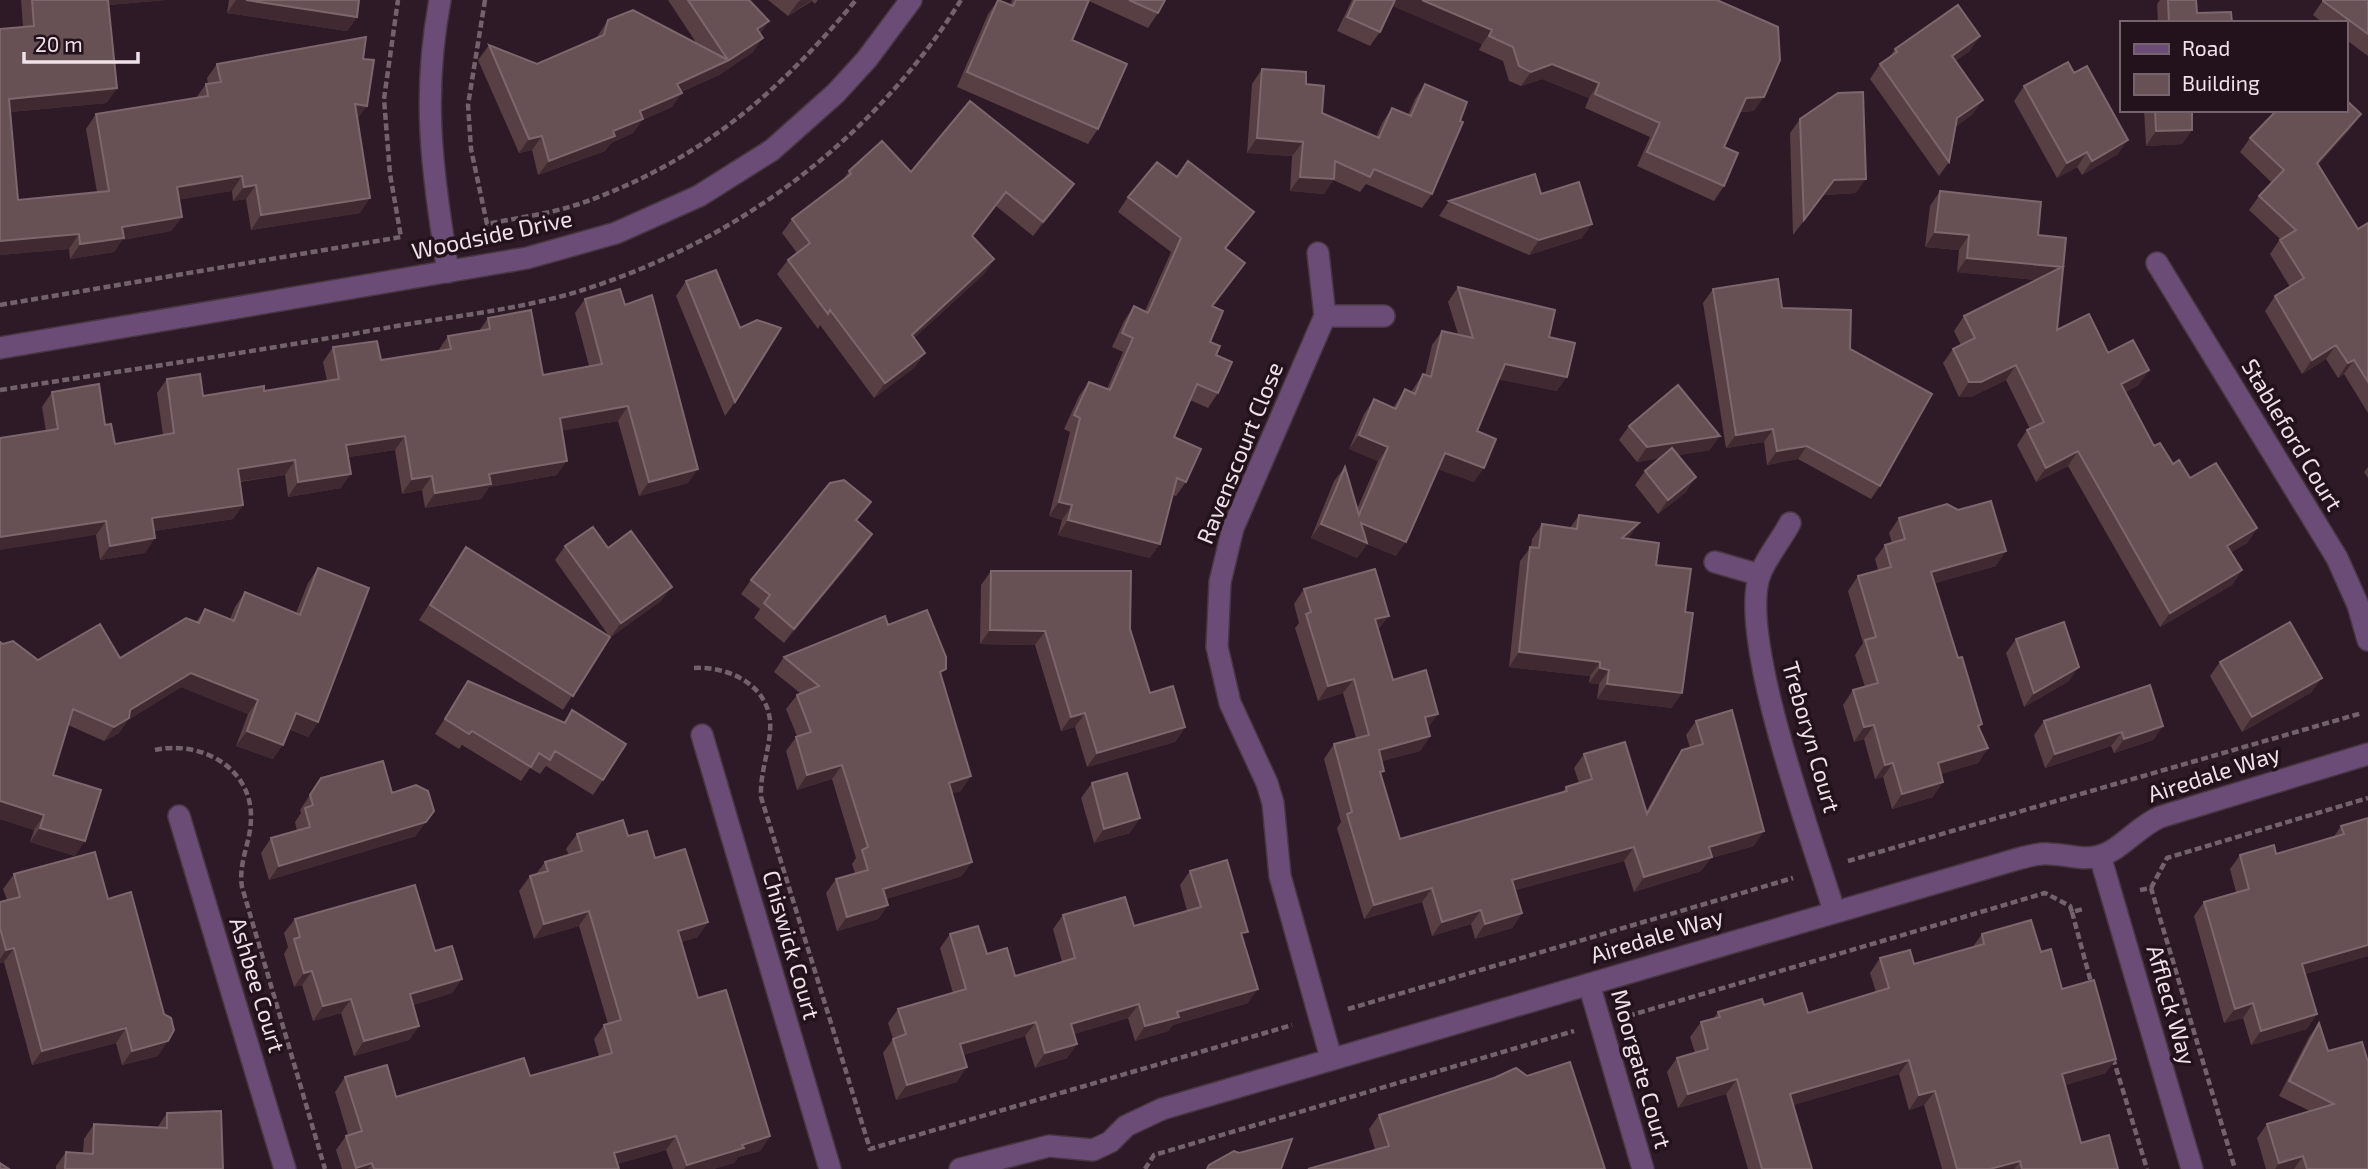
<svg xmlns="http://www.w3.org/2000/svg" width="2368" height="1169" viewBox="0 0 2368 1169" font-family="'Exo 2',sans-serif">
	<rect width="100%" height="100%" fill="#2d1a26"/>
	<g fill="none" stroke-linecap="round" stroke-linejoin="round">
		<defs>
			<path id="minor" d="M 440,0 C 421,101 433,172 448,272
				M 1318,253 L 1325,316 L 1233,528 L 1220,582 L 1217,647 L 1230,703 L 1267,783 L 1273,803 L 1280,876 L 1331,1058
				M 2157,263 L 2337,558 L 2358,605 L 2368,640
				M 1325,316 L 1384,316
				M 0,348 L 527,258 L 616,233 L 699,196 L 772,150 L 836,93 L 867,59 L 911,0
				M 1790,523 C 1781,540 1767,557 1760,574 C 1737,637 1813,841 1834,911
				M 1715,562 L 1760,575
				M 702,735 L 830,1169
				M 179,816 L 285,1169
				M 2100,856 L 2192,1169
				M 1589,984 L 1643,1169
				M 960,1169 L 1049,1146 L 1093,1150 L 1110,1142 L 1126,1126 L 1162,1109 L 2021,858 C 2030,856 2040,853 2049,854 C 2067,854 2081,861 2099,856 C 2120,851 2137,827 2160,817 L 2368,754"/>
		</defs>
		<use href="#minor" stroke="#483641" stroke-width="24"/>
		<path stroke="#73626c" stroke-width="4.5" stroke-dasharray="7 3.5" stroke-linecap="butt" d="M 485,0 L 468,105 L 471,149 L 487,224 C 516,218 548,214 576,205 C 695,165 777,95 856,0
			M 0,305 L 401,237 L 390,174 L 384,99 L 398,0
			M 0,390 C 127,370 254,352 380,329 C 439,318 509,311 566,295 C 727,249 872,143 961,0
			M 694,668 C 732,666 774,688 770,732 C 768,755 760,774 761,797 L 870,1149 L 1292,1025
			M 155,750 C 200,740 252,767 251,818 C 251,842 238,862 242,887 L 325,1169
			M 1848,861 L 2362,713
			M 2151,888 L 2167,858 L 2368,798
			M 2140,890 L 2151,888 L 2235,1169
			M 2072,912 L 2092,986
			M 1348,1009 L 1793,878
			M 1628,1016 L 2045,893 L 2070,906 L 2072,912 L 2083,909
			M 2113,1058 L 2147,1169
			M 1145,1169 L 1154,1155 L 1574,1031"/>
		<use href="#minor" stroke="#6b4c76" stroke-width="21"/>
	</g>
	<path fill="#573f43" d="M 21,0 L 165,0 L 109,5 L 107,103 L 10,112 L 18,200 L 97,192 L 86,129 L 96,114 L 196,98 L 206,84 L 208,84 L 207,78 L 217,64 L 363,59 L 357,119 L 360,213 L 251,230 L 246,199 L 233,201 L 232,191 L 179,199 L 182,217 L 171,231 L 122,240 L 114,252 L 70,259 L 69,249 L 0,255 L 0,29 L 23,27 Z
		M 229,0 L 359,0 L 357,17 L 347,31 L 227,13 Z
		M 668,0 L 749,0 L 760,34 L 753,52 L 719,75 L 681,92 L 672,107 L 642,120 L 633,133 L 611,143 L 605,151 L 538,175 L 532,150 L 519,153 L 478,60 L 489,45 L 537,64 L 597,37 L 608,20 L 697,44 Z
		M 768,0 L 818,0 L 815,4 L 812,1 L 788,16 Z
		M 998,0 L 1010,5 L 1012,0 L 1165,0 L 1158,13 L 1148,28 L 1089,1 L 1072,40 L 1098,129 L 1088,144 L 957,87 L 988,14 Z
		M 1352,0 L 1717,0 L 1754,111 L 1739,112 L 1724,147 L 1724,186 L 1714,201 L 1637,166 L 1650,137 L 1585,108 L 1589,98 L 1542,79 L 1521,86 L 1509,81 L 1503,61 L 1479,50 L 1482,44 L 1393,6 L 1380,32 L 1370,46 L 1337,31 Z
		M 2160,0 L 2196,0 L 2197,13 L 2232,23 L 2158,23 L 2157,4 Z
		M 2323,0 L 2368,0 L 2368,56 L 2345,39 L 2345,23 L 2323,23 L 2313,15 Z
		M 1895,49 L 1970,51 L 1955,61 L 1973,114 L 1955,127 L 1949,162 L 1939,176 L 1870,79 L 1880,64 L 1889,58 Z
		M 1262,69 L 1306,84 L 1322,113 L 1376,137 L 1382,123 L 1392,108 L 1408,115 L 1415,99 L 1425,84 L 1460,121 L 1432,194 L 1422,208 L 1366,184 L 1360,192 L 1333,180 L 1324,194 L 1290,191 L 1292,156 L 1247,153 L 1252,84 Z
		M 2074,73 L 2118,154 L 2082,175 L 2077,167 L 2057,178 L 2014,101 L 2024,86 Z
		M 2144,110 L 2192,110 L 2192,130 L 2182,144 L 2146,146 Z
		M 1800,119 L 1856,193 L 1824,195 L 1793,235 L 1790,133 Z
		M 2351,128 L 2318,165 L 2358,229 L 2368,223 L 2368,413 L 2344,374 L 2338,378 L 2326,359 L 2302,374 L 2265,311 L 2275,296 L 2290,287 L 2270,254 L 2280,239 L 2249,210 L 2259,196 L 2272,183 L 2240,152 L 2250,138 Z
		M 849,171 L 911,172 L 1074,184 L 1064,198 L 1033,236 L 996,206 L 972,236 L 994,259 L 984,274 L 914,338 L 925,353 L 915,367 L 874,398 L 820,325 L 818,329 L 777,274 L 788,260 L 797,253 L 782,233 L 792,219 L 842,181 Z
		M 1177,177 L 1254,212 L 1226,249 L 1245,263 L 1213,307 L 1210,342 L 1216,355 L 1218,393 L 1208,408 L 1190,400 L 1174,437 L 1186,482 L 1176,496 L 1173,495 L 1150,558 L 1058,535 L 1062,520 L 1049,516 L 1070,432 L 1064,429 L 1079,396 L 1089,382 L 1107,389 L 1123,352 L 1112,347 L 1124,321 L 1134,306 L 1145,311 L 1171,252 L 1118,212 L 1128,197 Z
		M 1940,191 L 2038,235 L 2057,330 L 2108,353 L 2139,385 L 2125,392 L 2154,446 L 2173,464 L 2257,528 L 2247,543 L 2231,552 L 2242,570 L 2232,585 L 2160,627 L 2068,466 L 2036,482 L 2017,445 L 2027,430 L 2030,429 L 2006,380 L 1971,397 L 1959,397 L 1943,363 L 1953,349 L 1961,345 L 1954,331 L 1964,316 L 2036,280 L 1957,272 L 1959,250 L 1925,247 L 1930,206 Z
		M 1541,194 L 1582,238 L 1529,255 L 1439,216 L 1449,201 Z
		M 686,281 L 740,328 L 735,402 L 725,416 L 676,296 Z
		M 1458,287 L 1549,337 L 1557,391 L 1499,379 L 1477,431 L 1474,482 L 1438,469 L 1396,556 L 1367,544 L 1357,558 L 1311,538 L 1334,481 L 1345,467 L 1357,509 L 1378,461 L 1349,449 L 1364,414 L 1374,399 L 1393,408 L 1405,389 L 1411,392 L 1423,374 L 1425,375 L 1432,345 L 1442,331 L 1458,334 L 1448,302 Z
		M 1713,289 L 1782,308 L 1850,349 L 1880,486 L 1871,499 L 1798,459 L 1767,465 L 1764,442 L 1726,448 L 1703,303 Z
		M 585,299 L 625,305 L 688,483 L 639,496 L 618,421 L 562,430 L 557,475 L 489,487 L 481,499 L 425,508 L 422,490 L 402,494 L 395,450 L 348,457 L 341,488 L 288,497 L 285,475 L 240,482 L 243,505 L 233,519 L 154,531 L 145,553 L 100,560 L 96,535 L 46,431 L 42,407 L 52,392 L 105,425 L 115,444 L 163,435 L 157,393 L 167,379 L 203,396 L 264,391 L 327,381 L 323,362 L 333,347 L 381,360 L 438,351 L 448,336 L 479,331 L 488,318 L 543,375 L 589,366 L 575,313 Z
		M 1629,426 L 1710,450 L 1678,455 L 1686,492 L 1658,514 L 1635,485 L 1645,471 L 1660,458 L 1637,462 L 1619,440 Z
		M 2368,467 L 2368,478 L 2364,472 Z
		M 1579,515 L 1628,539 L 1656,565 L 1672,708 L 1597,699 L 1599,684 L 1589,683 L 1590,676 L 1509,667 L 1520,561 L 1531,547 L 1532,539 L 1542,524 L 1570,528 Z
		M 1899,518 L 1996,566 L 1935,583 L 1979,729 L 1988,748 L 1978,763 L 1941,774 L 1933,797 L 1892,809 L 1883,777 L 1875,779 L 1864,739 L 1854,742 L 1843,705 L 1853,690 L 1865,687 L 1855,655 L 1863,643 L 1848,591 L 1858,576 L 1878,570 L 1875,559 L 1885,545 L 1892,543 L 1889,533 Z
		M 857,521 L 872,534 L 862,549 L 784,643 L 754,618 L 760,609 L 741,594 L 751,580 Z
		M 565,546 L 608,548 L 661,601 L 610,637 L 563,710 L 419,620 L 466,547 L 609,636 L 555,560 Z
		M 318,568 L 318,722 L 308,737 L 289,729 L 273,759 L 236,746 L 248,714 L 181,687 L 128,720 L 119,733 L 104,741 L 68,725 L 53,775 L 75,856 L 30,842 L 34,830 L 0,819 L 0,642 L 38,660 L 120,658 L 196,622 L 205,609 L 230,619 L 235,607 L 245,592 L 296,613 L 308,583 Z
		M 991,571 L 1130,629 L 1150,693 L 1185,727 L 1175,742 L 1087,767 L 1075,727 L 1061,731 L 1035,645 L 980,644 L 981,585 Z
		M 1304,589 L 1378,630 L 1393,680 L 1428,728 L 1430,736 L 1420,751 L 1382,761 L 1381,775 L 1400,839 L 1562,793 L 1566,787 L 1579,783 L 1574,768 L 1584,754 L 1646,812 L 1672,765 L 1682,750 L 1690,748 L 1686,735 L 1696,721 L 1754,846 L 1711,858 L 1701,871 L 1634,892 L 1624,861 L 1515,890 L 1522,913 L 1512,928 L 1475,939 L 1471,924 L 1432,936 L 1422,902 L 1364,919 L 1337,828 L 1341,822 L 1324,759 L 1334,744 L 1356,738 L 1343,693 L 1318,701 L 1295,628 L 1299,623 L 1294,604 Z
		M 888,625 L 941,676 L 961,791 L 952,793 L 962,876 L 886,899 L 888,905 L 878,919 L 837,931 L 826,893 L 836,879 L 855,873 L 852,864 L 856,858 L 832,779 L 797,790 L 786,751 L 797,736 L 786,709 L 797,695 L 800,693 L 774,672 L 784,657 Z
		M 2016,639 L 2069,681 L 2024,707 L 2006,653 Z
		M 2220,662 L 2312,692 L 2242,732 L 2210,676 Z
		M 468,681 L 563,723 L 572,710 L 603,780 L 593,795 L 546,766 L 540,774 L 530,768 L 521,781 L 462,745 L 459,749 L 435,734 Z
		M 2044,721 L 2163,726 L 2153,740 L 2114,753 L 2111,746 L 2045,768 L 2034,735 Z
		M 321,778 L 392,793 L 416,836 L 269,880 L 261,853 L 271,838 L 297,831 L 295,822 L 301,813 L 300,810 Z
		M 1092,783 L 1130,833 L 1094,843 L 1081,798 Z
		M 2368,818 L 2368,956 L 2305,974 L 2307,1029 L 2251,1045 L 2243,1018 L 2224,1023 L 2194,916 L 2204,902 L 2236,892 L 2230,869 L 2240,855 L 2276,854 L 2333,838 L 2341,826 Z
		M 577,834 L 628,836 L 655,858 L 698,937 L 681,942 L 698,998 L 770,1136 L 760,1151 L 738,1157 L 734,1163 L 713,1169 L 673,1169 L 666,1150 L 617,1164 L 619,1169 L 342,1169 L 336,1150 L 346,1136 L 348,1135 L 335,1092 L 345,1077 L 396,1097 L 530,1076 L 599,1056 L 594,1039 L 604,1025 L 608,1024 L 579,926 L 534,939 L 519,891 L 530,876 L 536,874 L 545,862 L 569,855 L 566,849 Z
		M 1190,871 L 1243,939 L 1248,1003 L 1173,1025 L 1168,1031 L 1135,1041 L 1128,1018 L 1074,1034 L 1077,1044 L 1067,1058 L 1035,1068 L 1025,1036 L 963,1055 L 957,1082 L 896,1100 L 883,1053 L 893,1039 L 888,1023 L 898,1009 L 953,993 L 940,948 L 950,934 L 987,954 L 1015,976 L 1062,962 L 1053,929 L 1063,915 L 1134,926 L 1187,911 L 1180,885 Z
		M 14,874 L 108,899 L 158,1056 L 122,1065 L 116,1043 L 32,1065 L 4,962 L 0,963 L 0,902 L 7,900 L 3,889 Z
		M 295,919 L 435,951 L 462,979 L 452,993 L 413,1005 L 419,1026 L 409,1040 L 354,1056 L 341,1013 L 313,1021 L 302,985 L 294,987 L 284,954 L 288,947 L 284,933 Z
		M 1982,934 L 2041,952 L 2062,989 L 2106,1073 L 2065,1085 L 2081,1143 L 2118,1169 L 1942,1169 L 1924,1105 L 1909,1110 L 1899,1074 L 1793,1105 L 1812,1169 L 1748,1169 L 1726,1094 L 1678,1108 L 1667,1072 L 1677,1058 L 1695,1053 L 1690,1037 L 1701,1022 L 1714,1018 L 1718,1012 L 1764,1005 L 1808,1013 L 1876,992 L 1870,973 L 1880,958 L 1914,964 L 1972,948 Z
		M 2319,1023 L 2328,1051 L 2368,1169 L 2266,1169 L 2257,1138 L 2267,1124 L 2310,1111 L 2279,1096 L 2309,1037 Z
		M 167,1113 L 223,1169 L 56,1169 L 56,1166 L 66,1152 L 83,1153 L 84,1139 L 94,1124 L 157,1128 Z
		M 1379,1115 L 1605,1169 L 1375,1150 L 1369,1129 Z"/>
	<path fill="#402930" d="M 102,0 L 165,0 L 97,6 Z
		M 236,0 L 246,0 L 357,17 L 347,31 L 227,13 Z
		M 801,0 L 812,0 L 788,16 L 798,2 Z
		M 1393,0 L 1422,0 L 1492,30 L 1482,44 L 1390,5 Z
		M 769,21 L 759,36 L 757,29 Z
		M 1980,36 L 1970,51 L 1941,70 L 1952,56 Z
		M 763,38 L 753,52 L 719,75 L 667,98 L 677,84 L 729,60 Z
		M 1552,64 L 1599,83 L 1589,98 L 1542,79 L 1521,86 L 1531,72 Z
		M 117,88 L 107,103 L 0,113 L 9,99 Z
		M 682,93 L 672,107 L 642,120 L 633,133 L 611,143 L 605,151 L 538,175 L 549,161 L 613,131 L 640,111 Z
		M 1764,97 L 1754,111 L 1736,112 L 1746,98 Z
		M 1983,100 L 1973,114 L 1947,133 L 1957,118 Z
		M 355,104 L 367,106 L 357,120 Z
		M 2361,114 L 2351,128 L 2307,178 L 2317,163 Z
		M 2192,130 L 2182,144 L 2146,146 L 2156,131 Z
		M 542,136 L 532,150 L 519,153 L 529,139 Z
		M 1257,138 L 1303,142 L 1292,156 L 1247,153 Z
		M 2128,140 L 2118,154 L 2082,175 L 2092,161 Z
		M 2087,152 L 2077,167 L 2057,178 L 2067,163 Z
		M 242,176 L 232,191 L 166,202 L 177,187 Z
		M 1300,177 L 1334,179 L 1324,194 L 1290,191 Z
		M 1866,179 L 1856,193 L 1824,195 L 1793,235 L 1834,180 Z
		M 1074,184 L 1064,198 L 1033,236 L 1043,222 Z
		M 256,185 L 246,199 L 233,201 L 244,187 Z
		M 1006,192 L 996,206 L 962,250 L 972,236 Z
		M 370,198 L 360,213 L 251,230 L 261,215 Z
		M 182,217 L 171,231 L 122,240 L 114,252 L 70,259 L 80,244 L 122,227 Z
		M 1592,224 L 1582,238 L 1529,255 L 1539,240 Z
		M 1935,232 L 1969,235 L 1959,250 L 1925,247 Z
		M 79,234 L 69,249 L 0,255 L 0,241 Z
		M 1967,258 L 2062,267 L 2052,282 L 1957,272 Z
		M 994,259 L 984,274 L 902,349 L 912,335 Z
		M 1245,263 L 1235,278 L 1201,321 L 1212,306 Z
		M 2336,345 L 2326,359 L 2302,374 L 2312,360 Z
		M 925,353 L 915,367 L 874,398 L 885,383 Z
		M 2354,360 L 2344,374 L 2338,378 L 2348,363 Z
		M 1505,364 L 1567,377 L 1557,391 L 1495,379 Z
		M 2016,365 L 2006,380 L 1971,397 L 1959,397 L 1969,382 Z
		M 2149,370 L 2139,385 L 2111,399 L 2121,384 Z
		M 628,406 L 618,421 L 550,433 L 560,418 Z
		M 1773,429 L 1764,442 L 1726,448 L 1736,435 Z
		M 1359,435 L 1388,447 L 1378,461 L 1349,449 Z
		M 405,436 L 395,450 L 336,459 L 346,445 Z
		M 1720,436 L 1710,450 L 1637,462 L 1647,447 Z
		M 1807,446 L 1798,459 L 1767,465 L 1777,451 Z
		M 2078,451 L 2068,466 L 2036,482 L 2046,468 Z
		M 1445,453 L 1484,468 L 1474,482 L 1434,468 Z
		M 295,460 L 285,475 L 228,483 L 238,469 Z
		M 567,461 L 557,475 L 489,487 L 481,499 L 425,508 L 435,493 L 489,474 Z
		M 698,469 L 688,483 L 639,496 L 649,482 Z
		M 351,474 L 341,488 L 288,497 L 298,482 Z
		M 432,476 L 422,490 L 402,494 L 412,479 Z
		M 1696,477 L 1686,492 L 1658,514 L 1668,500 Z
		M 1059,502 L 1072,505 L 1062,520 L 1049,516 Z
		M 243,505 L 233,519 L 142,533 L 152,518 Z
		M 1068,520 L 1160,544 L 1150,558 L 1058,535 Z
		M 106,521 L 96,535 L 0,550 L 0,537 Z
		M 1361,523 L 1406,542 L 1396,556 L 1367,544 L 1357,558 L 1311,538 L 1321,524 Z
		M 1639,523 L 1629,538 L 1612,552 L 1622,538 Z
		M 2257,528 L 2247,543 L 2217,561 L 2227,546 Z
		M 872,534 L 862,549 L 784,643 L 794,629 Z
		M 155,538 L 145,553 L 100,560 L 110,546 Z
		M 2006,551 L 1996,566 L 1921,587 L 1931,572 Z
		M 2242,570 L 2232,585 L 2160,627 L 2170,613 Z
		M 672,587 L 661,601 L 610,638 L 621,623 Z
		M 1389,616 L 1378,630 L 1375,619 Z
		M 990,630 L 1045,631 L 1035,645 L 980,644 Z
		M 1519,652 L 1600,662 L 1590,676 L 1509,667 Z
		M 2079,667 L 2069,681 L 2024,707 L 2034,693 Z
		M 1600,668 L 1609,670 L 1599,684 L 1589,683 Z
		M 191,673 L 258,700 L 248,714 L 181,687 L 128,720 L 119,733 L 104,741 L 114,727 L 130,710 Z
		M 2322,678 L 2312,692 L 2242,732 L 2252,717 Z
		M 1354,679 L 1343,693 L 1318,701 L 1328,686 Z
		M 1607,684 L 1682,693 L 1672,708 L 1597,699 Z
		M 296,713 L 318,722 L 308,737 L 286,727 Z
		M 1085,713 L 1075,727 L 1061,731 L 1071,717 Z
		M 1438,714 L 1428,728 L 1425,717 Z
		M 1874,725 L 1864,739 L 1854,742 L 1864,727 Z
		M 2163,726 L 2153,740 L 2114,753 L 2124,739 Z
		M 1185,727 L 1175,742 L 1087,767 L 1097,753 Z
		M 247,731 L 283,745 L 273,759 L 236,746 Z
		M 2122,732 L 2111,746 L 2045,768 L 2055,754 Z
		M 1430,736 L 1420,751 L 1369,765 L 1379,750 Z
		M 1988,748 L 1978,763 L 1928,778 L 1938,763 Z
		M 1893,763 L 1883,777 L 1875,779 L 1885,765 Z
		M 842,765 L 832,779 L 797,790 L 807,775 Z
		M 971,776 L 961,791 L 939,797 L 949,783 Z
		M 1943,782 L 1933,797 L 1892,809 L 1902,794 Z
		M 0,801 L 44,815 L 34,830 L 0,819 Z
		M 1140,818 L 1130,833 L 1094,843 L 1104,829 Z
		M 426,822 L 416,836 L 269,880 L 279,866 Z
		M 40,828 L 85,841 L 75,856 L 30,842 Z
		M 1764,831 L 1754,846 L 1711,858 L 1701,871 L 1634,892 L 1644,877 L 1709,847 Z
		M 1634,847 L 1624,861 L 1502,894 L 1512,880 Z
		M 972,862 L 962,876 L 873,903 L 883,889 Z
		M 1432,888 L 1422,902 L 1364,919 L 1374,905 Z
		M 888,905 L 878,919 L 837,931 L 847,917 Z
		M 1481,910 L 1471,924 L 1432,936 L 1442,922 Z
		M 589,911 L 579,926 L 534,939 L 544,924 Z
		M 1522,913 L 1512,928 L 1475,939 L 1485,924 Z
		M 708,922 L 698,937 L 668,946 L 678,931 Z
		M 2368,945 L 2368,956 L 2292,978 L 2302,964 Z
		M 14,948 L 4,962 L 0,963 L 0,959 L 6,950 Z
		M 312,971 L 302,985 L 294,987 L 304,973 Z
		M 462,979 L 452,993 L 400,1009 L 410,994 Z
		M 1258,989 L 1248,1003 L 1173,1025 L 1168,1031 L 1135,1041 L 1145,1026 L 1177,1012 Z
		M 351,999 L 341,1013 L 313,1021 L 323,1006 Z
		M 2253,1003 L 2243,1018 L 2224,1023 L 2235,1009 Z
		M 1139,1004 L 1128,1018 L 1061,1038 L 1071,1024 Z
		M 2317,1014 L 2307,1029 L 2251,1045 L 2261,1031 Z
		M 1036,1022 L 1025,1036 L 950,1059 L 960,1044 Z
		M 419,1026 L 409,1040 L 354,1056 L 364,1041 Z
		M 126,1028 L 116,1043 L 32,1065 L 42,1051 Z
		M 168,1041 L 158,1056 L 122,1065 L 132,1051 Z
		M 1077,1044 L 1067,1058 L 1035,1068 L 1045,1053 Z
		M 2116,1059 L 2106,1073 L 2052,1089 L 2062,1074 Z
		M 1909,1060 L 1899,1074 L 1780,1109 L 1790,1094 Z
		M 967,1067 L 957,1082 L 896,1100 L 907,1085 Z
		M 1737,1079 L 1726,1094 L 1678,1108 L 1688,1094 Z
		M 1935,1091 L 1924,1105 L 1909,1110 L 1919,1095 Z
		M 676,1136 L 666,1150 L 604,1168 L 614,1153 Z
		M 770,1136 L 760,1151 L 738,1157 L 734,1163 L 713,1169 L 684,1169 L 687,1165 L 742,1145 Z
		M 2303,1156 L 2294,1169 L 2275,1169 L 2279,1163 Z
		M 2020,1161 L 2014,1169 L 1990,1169 Z
		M 372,1163 L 368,1169 L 355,1169 L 356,1168 Z"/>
	<path fill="#685155" stroke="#7d676c" stroke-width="2" d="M 32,0 L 108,0 L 117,88 L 9,99 L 18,200 L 109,191 L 96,114 L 208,96 L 206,84 L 221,82 L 217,64 L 366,37 L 363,59 L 374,60 L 367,106 L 355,104 L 370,198 L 261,215 L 256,185 L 244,187 L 242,176 L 177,187 L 182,217 L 122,227 L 124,238 L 80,244 L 79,234 L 0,241 L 0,29 L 34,26 Z
		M 246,0 L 359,0 L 357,17 Z
		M 688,0 L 749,0 L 769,21 L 757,29 L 763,38 L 729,60 L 677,84 L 682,93 L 640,111 L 643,119 L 613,131 L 615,136 L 549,161 L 542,136 L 529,139 L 489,45 L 537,64 L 604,35 L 608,20 L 633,10 L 728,60 Z
		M 998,0 L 1013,6 L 1016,0 L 1089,0 L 1072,40 L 1127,64 L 1098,129 L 967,72 Z
		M 1129,0 L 1165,0 L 1158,13 Z
		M 1355,0 L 1395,0 L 1380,32 L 1347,17 Z
		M 1422,0 L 1717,0 L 1778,27 L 1780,60 L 1764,97 L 1746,98 L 1724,147 L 1738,153 L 1724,186 L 1647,152 L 1660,123 L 1595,94 L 1599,83 L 1552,64 L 1531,72 L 1519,66 L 1513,47 L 1489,36 L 1492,30 Z
		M 2168,0 L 2196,0 L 2197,13 L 2231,12 L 2232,23 L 2169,23 Z
		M 2323,0 L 2368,0 L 2368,34 L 2323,1 Z
		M 1958,5 L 1980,36 L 1952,56 L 1983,100 L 1957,118 L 1949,162 L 1880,64 L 1897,52 L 1895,49 Z
		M 2068,62 L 2074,73 L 2087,66 L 2128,140 L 2092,161 L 2087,152 L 2067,163 L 2024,86 Z
		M 1262,69 L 1306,72 L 1306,84 L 1324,86 L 1322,113 L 1379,138 L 1392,108 L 1411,116 L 1425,84 L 1467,102 L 1460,121 L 1463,122 L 1432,194 L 1374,169 L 1370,177 L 1335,161 L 1334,179 L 1300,177 L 1303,142 L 1257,138 Z
		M 1863,92 L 1866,179 L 1834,180 L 1804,220 L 1800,119 L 1838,93 Z
		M 2345,99 L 2361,114 L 2317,163 L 2358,229 L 2368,223 L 2368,382 L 2354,360 L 2348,363 L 2336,345 L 2312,360 L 2275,296 L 2304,278 L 2280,240 L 2296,230 L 2259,196 L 2284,170 L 2250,138 L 2277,110 L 2345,110 Z
		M 970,101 L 1074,184 L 1043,222 L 1006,192 L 972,236 L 994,259 L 912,335 L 925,353 L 885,383 L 830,310 L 828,314 L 788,260 L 810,243 L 792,219 L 851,174 L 849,171 L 882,141 L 911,172 Z
		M 2155,110 L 2192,110 L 2192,130 L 2156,131 Z
		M 1188,161 L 1254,212 L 1225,248 L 1245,263 L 1212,306 L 1223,311 L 1210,342 L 1220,346 L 1216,355 L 1232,362 L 1218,393 L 1197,384 L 1174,437 L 1201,449 L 1186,482 L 1177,478 L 1160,544 L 1068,520 L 1072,505 L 1059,502 L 1080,418 L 1074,415 L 1089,382 L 1110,390 L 1133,338 L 1122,333 L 1134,306 L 1148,313 L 1181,238 L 1128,197 L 1157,162 L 1177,177 Z
		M 1535,174 L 1541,194 L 1579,182 L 1592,224 L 1539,240 L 1449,201 Z
		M 1940,191 L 2041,202 L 2038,235 L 2066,238 L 2057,330 L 2089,314 L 2108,353 L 2133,340 L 2149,370 L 2121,384 L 2154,446 L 2160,443 L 2173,464 L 2179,460 L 2190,478 L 2216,463 L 2257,528 L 2227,546 L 2242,570 L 2170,613 L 2078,451 L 2046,468 L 2027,430 L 2044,422 L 2016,365 L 1981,382 L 1969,382 L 1953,349 L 1975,338 L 1964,316 L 2062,267 L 1967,258 L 1969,235 L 1935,232 Z
		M 716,270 L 740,328 L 757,320 L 781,328 L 735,402 L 686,281 Z
		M 1778,279 L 1782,308 L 1851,310 L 1850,349 L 1932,394 L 1880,486 L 1807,446 L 1777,451 L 1773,429 L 1736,435 L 1713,289 Z
		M 1458,287 L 1555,310 L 1549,337 L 1575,343 L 1567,377 L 1505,364 L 1477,431 L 1496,439 L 1484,468 L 1445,453 L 1406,542 L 1361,523 L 1367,543 L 1321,524 L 1345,467 L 1359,515 L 1388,447 L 1359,435 L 1374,399 L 1396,409 L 1405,389 L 1415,394 L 1423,374 L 1431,377 L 1442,331 L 1473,338 Z
		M 620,289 L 625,305 L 652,295 L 698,469 L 649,482 L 628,406 L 560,418 L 567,461 L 489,474 L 491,484 L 435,493 L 432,476 L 412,479 L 405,436 L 346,445 L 351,474 L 298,482 L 295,460 L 238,469 L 243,505 L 152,518 L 155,538 L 110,546 L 106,521 L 0,537 L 0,438 L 58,429 L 52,392 L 99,384 L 105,425 L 111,424 L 115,444 L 174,433 L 167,379 L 200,374 L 203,396 L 264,386 L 264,391 L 339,379 L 333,347 L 377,341 L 381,360 L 451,349 L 448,336 L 490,329 L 488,318 L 531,310 L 543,375 L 602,364 L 585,299 Z
		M 1678,385 L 1720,436 L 1647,447 L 1629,426 Z
		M 1672,448 L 1696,477 L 1668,500 L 1645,471 Z
		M 844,480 L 871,502 L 856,520 L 872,534 L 794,629 L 764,603 L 770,595 L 751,580 L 830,483 Z
		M 1991,501 L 2006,551 L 1931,572 L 1958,658 L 1962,657 L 1982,724 L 1978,726 L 1988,748 L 1938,763 L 1943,782 L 1902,794 L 1893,763 L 1885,765 L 1874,725 L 1864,727 L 1853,690 L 1878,683 L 1865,640 L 1876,637 L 1858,576 L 1891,567 L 1885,545 L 1905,539 L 1899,518 L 1947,504 L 1958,510 Z
		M 1579,515 L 1639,523 L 1622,538 L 1659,543 L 1656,565 L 1691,569 L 1685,612 L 1693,613 L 1682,693 L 1607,684 L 1609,670 L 1600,668 L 1600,662 L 1519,652 L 1530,547 L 1539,548 L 1542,524 L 1577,529 Z
		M 593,527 L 608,548 L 631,531 L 672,587 L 621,623 L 565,546 Z
		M 466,547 L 610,637 L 573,696 L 430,605 Z
		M 318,568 L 369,588 L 318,722 L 296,713 L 283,745 L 247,731 L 258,700 L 191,673 L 130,710 L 129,718 L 114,727 L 73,709 L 53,775 L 101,790 L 85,841 L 40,828 L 44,815 L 0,801 L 0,642 L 3,644 L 13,641 L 38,660 L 100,624 L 120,658 L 186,618 L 199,623 L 205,609 L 234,621 L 245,592 L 300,615 Z
		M 1375,569 L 1389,616 L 1375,619 L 1393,680 L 1426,670 L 1438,714 L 1425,717 L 1430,736 L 1379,750 L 1384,771 L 1380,772 L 1400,839 L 1567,791 L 1566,787 L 1592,779 L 1584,754 L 1625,742 L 1647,814 L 1682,750 L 1703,744 L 1696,721 L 1732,710 L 1764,831 L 1709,847 L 1712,857 L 1644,877 L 1634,847 L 1512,880 L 1522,913 L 1485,924 L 1481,910 L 1442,922 L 1432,888 L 1374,905 L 1347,814 L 1352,812 L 1334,744 L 1369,735 L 1354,679 L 1328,686 L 1306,614 L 1311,612 L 1304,589 Z
		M 991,571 L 1131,571 L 1130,629 L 1150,693 L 1173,686 L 1185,727 L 1097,753 L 1085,713 L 1071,717 L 1045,631 L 990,630 Z
		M 927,610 L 946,657 L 946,669 L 940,672 L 971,776 L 949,783 L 972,862 L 883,889 L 888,905 L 847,917 L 836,879 L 868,870 L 862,850 L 868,847 L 842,765 L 807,775 L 796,737 L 811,732 L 797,695 L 819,686 L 784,657 L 885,616 L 888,625 Z
		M 2064,622 L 2079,667 L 2034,693 L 2016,639 Z
		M 2290,622 L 2322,678 L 2252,717 L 2220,662 Z
		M 468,681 L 565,723 L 572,710 L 626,744 L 603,780 L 555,751 L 550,760 L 539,753 L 531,767 L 472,731 L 469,734 L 445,719 Z
		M 2150,685 L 2163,726 L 2124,739 L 2122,732 L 2055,754 L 2044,721 Z
		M 383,761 L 392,793 L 416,785 L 428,791 L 434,811 L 426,822 L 279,866 L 271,838 L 310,827 L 305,808 L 313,805 L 310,795 L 321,778 Z
		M 1127,773 L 1140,818 L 1104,829 L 1092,783 Z
		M 2368,818 L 2368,945 L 2302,964 L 2317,1014 L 2261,1031 L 2253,1003 L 2235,1009 L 2204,902 L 2249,889 L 2240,855 L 2274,845 L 2276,854 L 2344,834 L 2341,826 Z
		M 623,820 L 628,836 L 647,831 L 655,858 L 685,849 L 708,922 L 678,931 L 698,998 L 726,990 L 770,1136 L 742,1145 L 744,1148 L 687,1165 L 676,1136 L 614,1153 L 619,1169 L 374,1169 L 372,1163 L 356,1168 L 346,1136 L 362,1131 L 345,1077 L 387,1065 L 396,1097 L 524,1058 L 530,1076 L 612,1053 L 604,1025 L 621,1020 L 589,911 L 544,924 L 530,876 L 548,871 L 545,862 L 582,851 L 577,834 Z
		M 95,852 L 108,899 L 131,892 L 164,1014 L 171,1018 L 174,1030 L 168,1041 L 132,1051 L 126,1028 L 42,1051 L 14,948 L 6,950 L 0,928 L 0,902 L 20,897 L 14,874 Z
		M 1227,860 L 1248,932 L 1241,933 L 1258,989 L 1177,1012 L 1179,1017 L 1145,1026 L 1139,1004 L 1071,1024 L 1077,1044 L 1045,1053 L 1036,1022 L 960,1044 L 967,1067 L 907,1085 L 893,1039 L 906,1034 L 898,1009 L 966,989 L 950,934 L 978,926 L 987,954 L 1007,948 L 1015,976 L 1075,958 L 1063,915 L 1125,897 L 1134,926 L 1201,907 L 1190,871 Z
		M 415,885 L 435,951 L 452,946 L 462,979 L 410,994 L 419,1026 L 364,1041 L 351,999 L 323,1006 L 312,971 L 304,973 L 294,939 L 300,937 L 295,919 Z
		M 2031,920 L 2041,952 L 2051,949 L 2062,989 L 2094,980 L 2116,1059 L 2062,1074 L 2081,1143 L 2109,1135 L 2118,1169 L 2022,1169 L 2020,1161 L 1990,1169 L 1957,1169 L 1935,1091 L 1919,1095 L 1909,1060 L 1790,1094 L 1812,1169 L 1762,1169 L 1737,1079 L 1688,1094 L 1677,1058 L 1708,1049 L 1701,1022 L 1720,1017 L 1718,1012 L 1762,999 L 1764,1005 L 1802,993 L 1808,1013 L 1889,988 L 1880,958 L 1910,950 L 1914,964 L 1984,944 L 1982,934 Z
		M 2319,1023 L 2328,1051 L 2362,1042 L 2368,1062 L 2368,1169 L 2307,1169 L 2303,1156 L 2279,1163 L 2267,1124 L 2334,1104 L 2289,1081 Z
		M 1570,1062 L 1605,1169 L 1308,1169 L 1389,1146 L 1379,1115 L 1494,1078 L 1516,1068 L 1527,1076 Z
		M 221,1111 L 223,1169 L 65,1169 L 66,1152 L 93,1154 L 94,1124 L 167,1128 L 167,1113 Z
		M 1292,1139 L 1281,1169 L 1207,1169 L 1209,1165 L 1234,1151 L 1239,1153 Z
		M 0,1163 L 9,1169 L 0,1169 Z"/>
	<g text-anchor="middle" stroke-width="7" stroke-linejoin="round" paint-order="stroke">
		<g font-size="23" fill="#efe1e8" stroke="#23111c">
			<text transform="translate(492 235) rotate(-12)" y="8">Woodside Drive</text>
			<text transform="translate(2292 435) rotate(59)" y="8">Stableford Court</text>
			<text transform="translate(1240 453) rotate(-68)" y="8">Ravenscourt Close</text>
			<text transform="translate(1811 737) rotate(74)" y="8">Treboryn Court</text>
			<text transform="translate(2214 774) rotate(-18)" y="8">Airedale Way</text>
			<text transform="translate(1657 936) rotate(-17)" y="8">Airedale Way</text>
			<text transform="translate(791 945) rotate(74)" y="8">Chiswick Court</text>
			<text transform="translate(257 985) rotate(73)" y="8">Ashbee Court</text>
			<text transform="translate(2171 1005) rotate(74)" y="8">Affleck Way</text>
			<text transform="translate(1641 1069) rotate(74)" y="8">Moorgate Court</text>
		</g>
	</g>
	<rect x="2120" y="21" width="228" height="91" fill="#23111c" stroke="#75646e" stroke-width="2"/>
	<rect x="2134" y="44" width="35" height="10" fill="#6b4c76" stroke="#75646e" stroke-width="2"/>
	<text x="2182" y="56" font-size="21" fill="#efe1e8">Road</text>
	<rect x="2134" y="74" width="35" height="21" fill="#685155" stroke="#75646e" stroke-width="2"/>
	<text x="2182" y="91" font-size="21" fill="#efe1e8">Building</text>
	<path d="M24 52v10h114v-10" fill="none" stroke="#efe1e8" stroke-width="3.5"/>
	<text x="35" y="52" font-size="21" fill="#efe1e8" stroke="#23111c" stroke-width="5" paint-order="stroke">20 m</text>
</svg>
